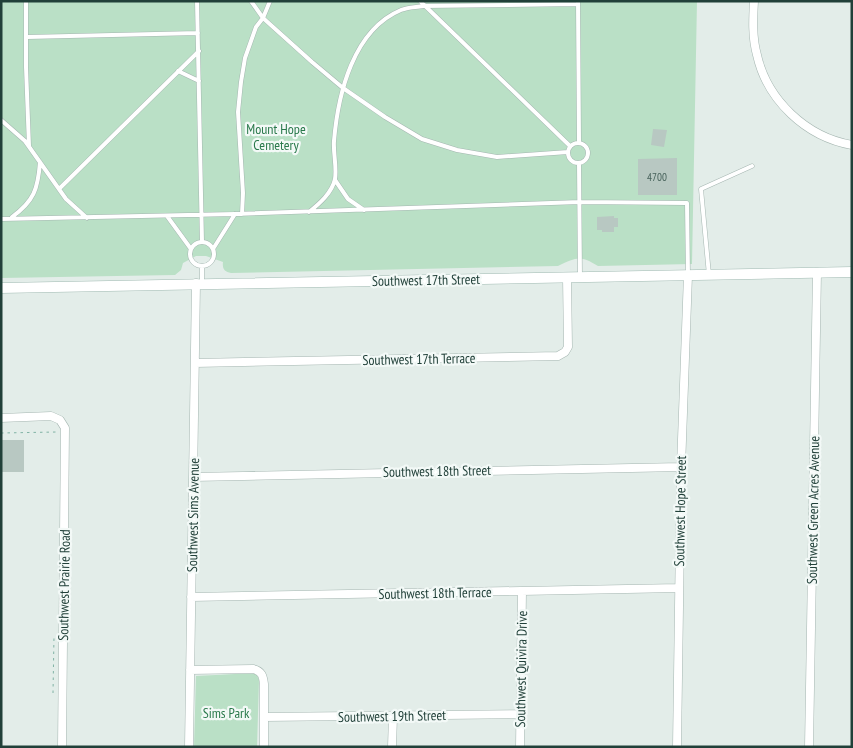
<svg xmlns="http://www.w3.org/2000/svg" width="853" height="748" viewBox="0 0 853 748" font-family="'PT Sans Narrow',sans-serif">
	<rect width="100%" height="100%" fill="#e3ede9"/>
	<path fill="#bae0c6" d="M 1,1 L 697,1 L 692,264 L 598,266 C 580,255 577,257 558,266 L 231,273 C 225,272 222,269 223,262 L 206,256 L 196,256 L 183,263 L 181,270 L 175,275 L 1,278 Z
		M 254,673 L 257,675 L 259,680 L 257,747 L 194,747 L 196,676 Z"/>
	<path fill="#b8c8c2" d="M 653,129 L 667,130 L 664,147 L 651,145 Z
		M 677,158 L 677,195 L 638,195 L 638,159 Z
		M 614,216 L 614,218 L 618,218 L 618,227 L 614,227 L 614,232 L 602,232 L 602,230 L 597,230 L 597,217 Z
		M 1,440 L 24,440 L 24,472 L 1,472 Z"/>
	<g fill="none" stroke-linecap="round" stroke-linejoin="round">
		<defs>
			<path id="lane" d="M 26,1 L 26,67 L 29,146
				M 197,1 L 202,242
				M 251,1 L 263,18 L 312,62 L 343,88 L 385,117 L 422,139 L 457,150 L 497,157 L 568,152
				M 420,1 L 570,146
				M 578,1 L 579,142
				M 27,37 L 198,33
				M 178,71 L 199,81
				M 1,120 L 25,141 L 66,199 L 87,218
				M568 153a10 10 0 1 1 20 0a10 10 0 1 1-20 0Z
				M 579,163 L 580,277
				M 335,180 L 348,199 L 364,210
				M 59,189 L 199,51
				M 309,212 C 319,204 332,193 335,179 C 337,167 333,153 334,141 C 338,94 353,30 401,10 C 408,7 417,7 424,6 L 578,4
				M 242,214 L 243,193 L 238,112 L 241,82 L 245,58 L 256,27 L 263,18 L 270,1
				M 167,216 L 191,249
				M 12,217 C 34,201 38,189 40,162
				M 1,219 L 235,214 L 580,202 L 687,203 L 688,275
				M190 254a12 12 0 1 1 24 0a12 12 0 1 1-24 0Z
				M 213,249 L 235,214
				M 202,266 L 202,283
				M 709,275 L 701,189 L 752,166"/>
			<path id="street" d="M 754,1 C 753,19 752,37 757,55 C 767,100 806,137 852,145
				M 195,363 L 558,356 L 565,352 L 568,347 L 567,277
				M 1,418 L 51,416 L 60,420 L 65,428 L 62,747
				M 193,477 L 681,467
				M 191,597 L 679,588
				M 190,670 L 253,669 C 262,671 263,676 264,684 L 264,747
				M 264,717 L 521,714
				M 189,747 L 196,283
				M 392,747 L 393,716
				M 520,747 L 522,591
				M 677,747 L 681,467 L 688,275
				M 809,747 L 817,272"/>
			<path id="secondary" d="M 1,288 L 852,272"/>
		</defs>
		<use href="#lane" stroke="#a5b6b1" stroke-width="5"/>
		<use href="#street" stroke="#a5b6b1" stroke-width="9"/>
		<use href="#secondary" stroke="#a0bab2" stroke-width="11"/>
		<path stroke="#81b3a5" stroke-width="1" stroke-dasharray="2.5 4" stroke-linecap="butt" d="M 1,433 L 57,432
			M 53,693 L 54,636"/>
		<use href="#lane" stroke="#fff" stroke-width="4"/>
		<use href="#street" stroke="#fff" stroke-width="8"/>
		<use href="#secondary" stroke="#fff" stroke-width="10"/>
	</g>
	<g text-anchor="middle" stroke-width="4.5" stroke-linejoin="round" paint-order="stroke">
		<g font-size="11" fill="#47625b">
			<text x="657" y="181">4700</text>
		</g>
		<g font-size="14" fill="#29794b" stroke="#f3f9f7">
			<text x="276" y="134">Mount Hope<tspan x="276" dy="16">Cemetery</tspan></text>
			<text x="226" y="718">Sims Park</text>
		</g>
		<g font-size="14" fill="#214039" stroke="#f3f9f7">
			<text transform="translate(426 280) rotate(-1)" y="5">Southwest 17th Street</text>
			<text transform="translate(419 359) rotate(-1)" y="5">Southwest 17th Terrace</text>
			<text transform="translate(437 471) rotate(-1)" y="5">Southwest 18th Street</text>
			<text transform="translate(813 510) rotate(-89)" y="5">Southwest Green Acres Avenue</text>
			<text transform="translate(680 511) rotate(-89)" y="5">Southwest Hope Street</text>
			<text transform="translate(193 515) rotate(-89)" y="5">Southwest Sims Avenue</text>
			<text transform="translate(64 585) rotate(-89)" y="5">Southwest Prairie Road</text>
			<text transform="translate(435 593) rotate(-1)" y="5">Southwest 18th Terrace</text>
			<text transform="translate(521 669) rotate(-89)" y="5">Southwest Quivira Drive</text>
			<text transform="translate(392 716) rotate(-1)" y="5">Southwest 19th Street</text>
		</g>
	</g>
	<rect width="853" height="748" fill="none" stroke="#214039" stroke-width="5"/>
</svg>
